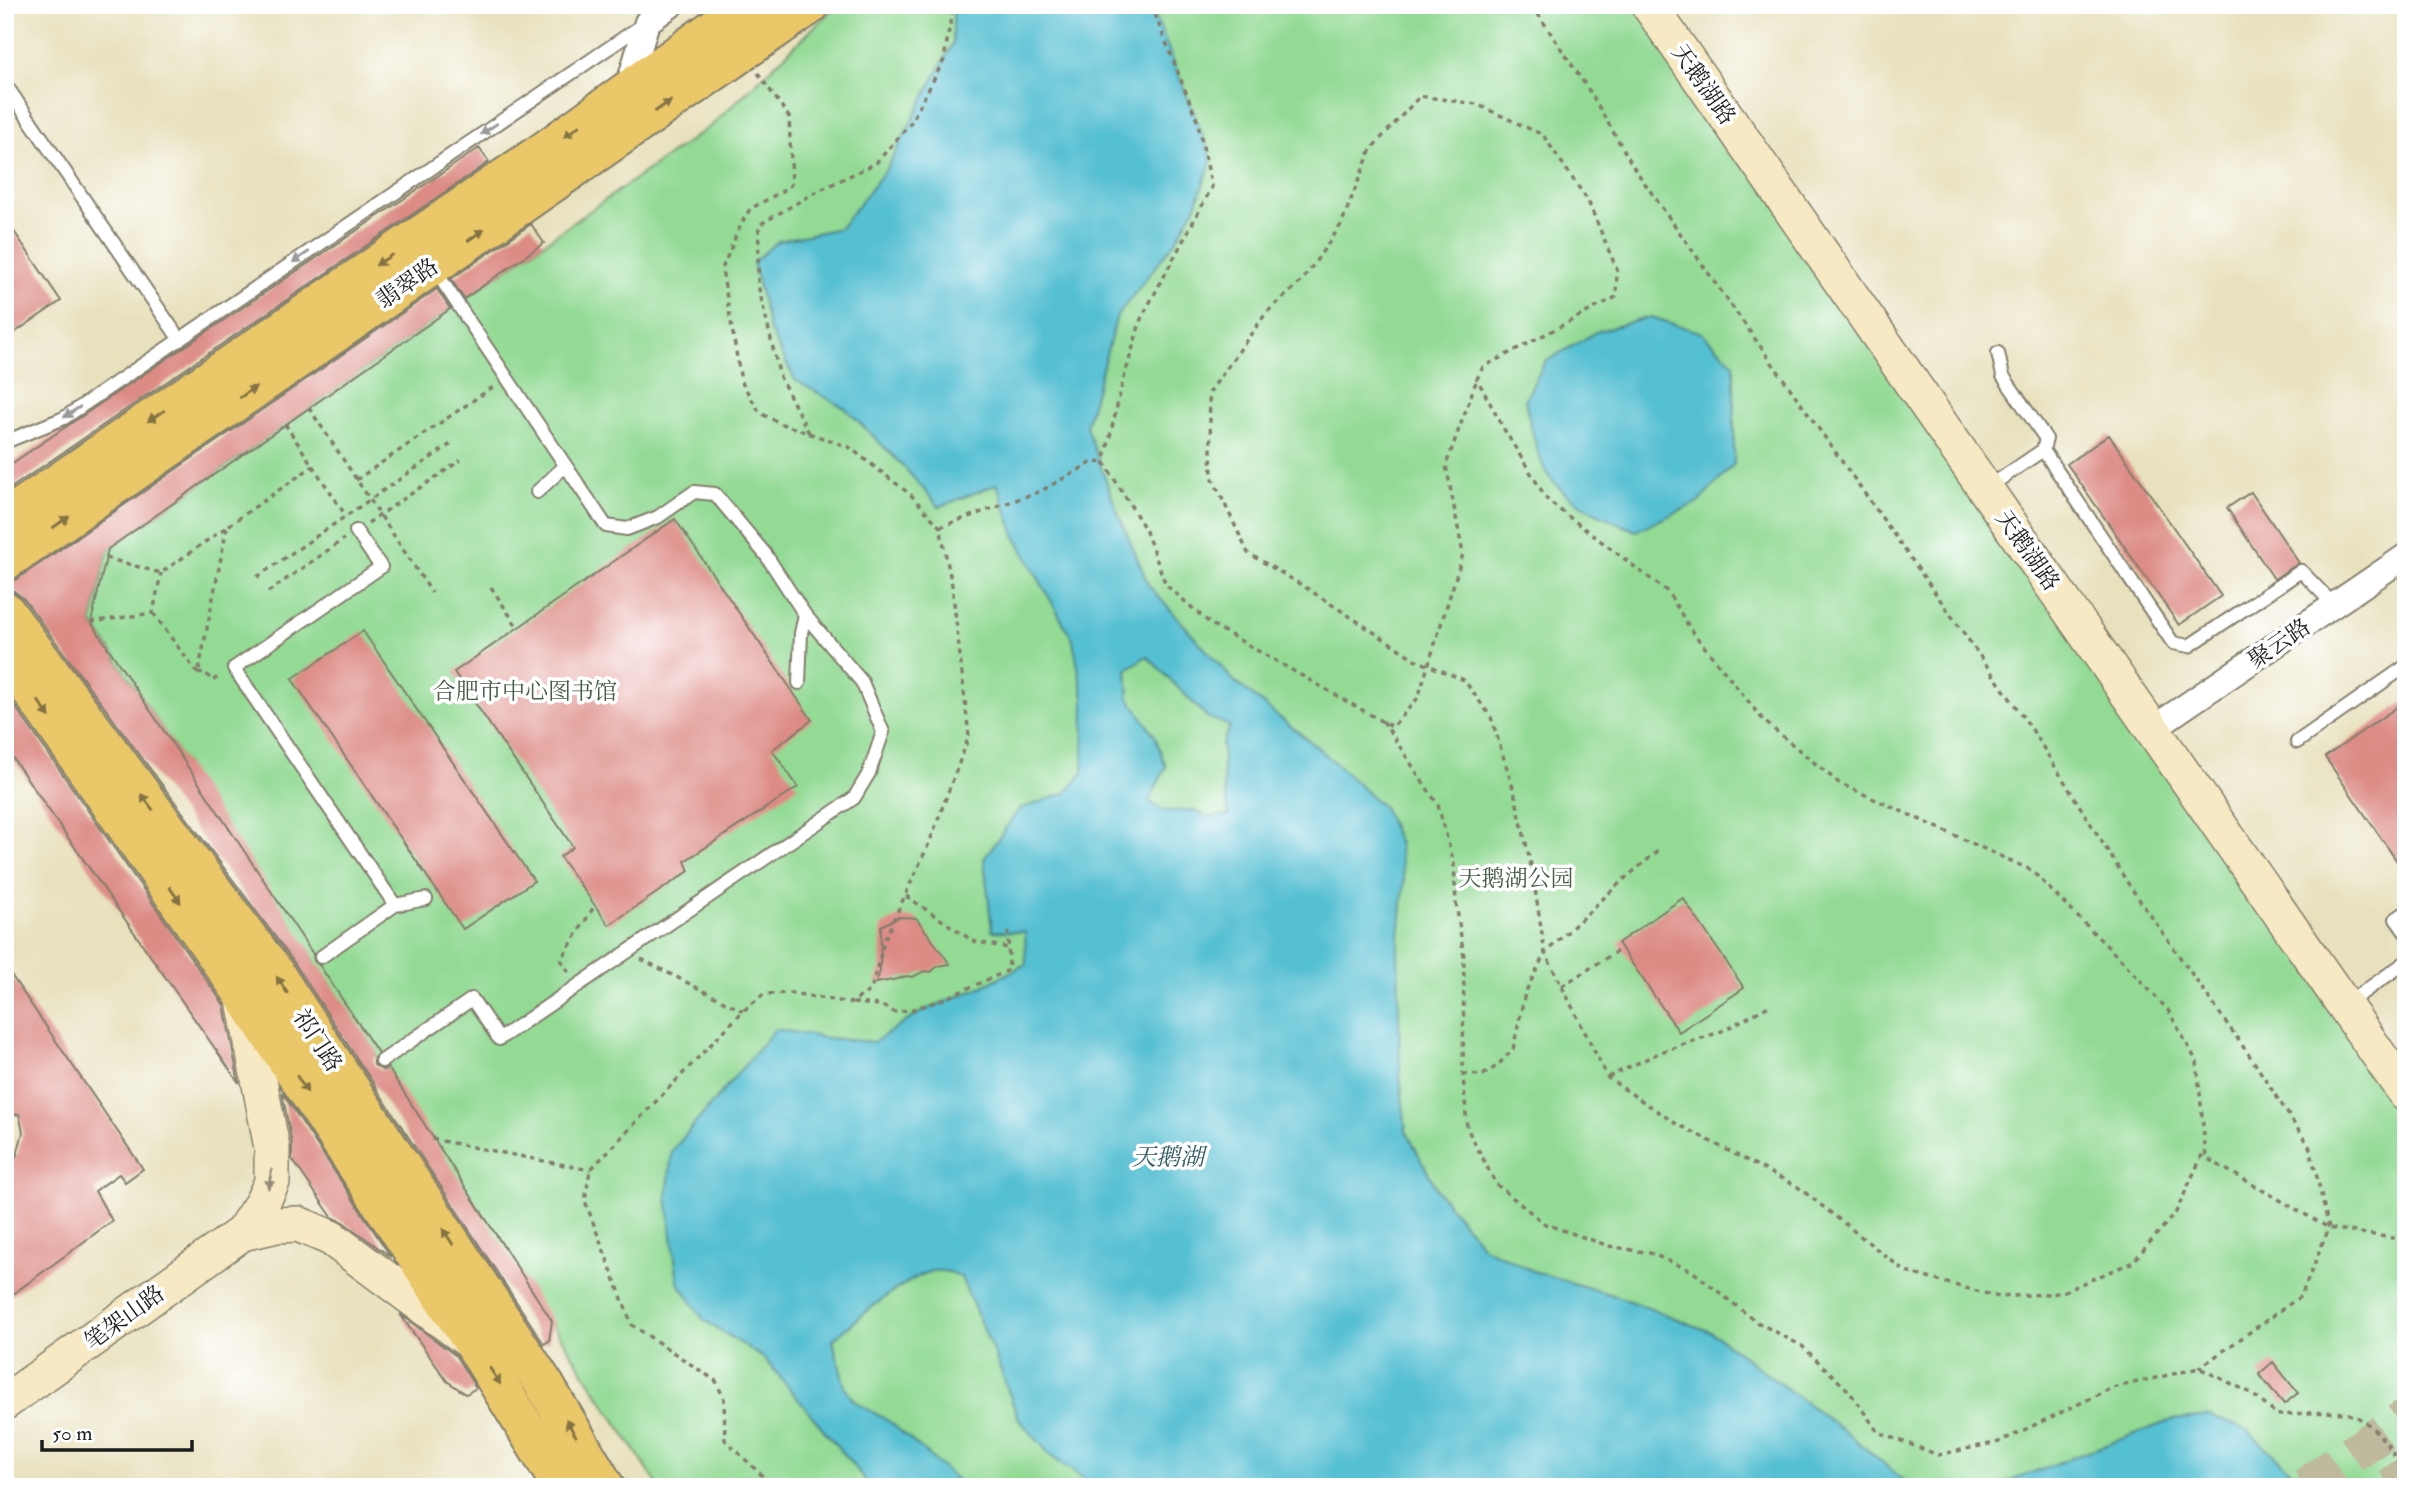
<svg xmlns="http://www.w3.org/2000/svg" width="2411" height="1492" viewBox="0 0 2411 1492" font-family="'IM FELL Double Pica','Noto Serif SC',serif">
	<rect width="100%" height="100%" fill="#fff"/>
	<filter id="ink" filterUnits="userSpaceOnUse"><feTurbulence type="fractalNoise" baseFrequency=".0143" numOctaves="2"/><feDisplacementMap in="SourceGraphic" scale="14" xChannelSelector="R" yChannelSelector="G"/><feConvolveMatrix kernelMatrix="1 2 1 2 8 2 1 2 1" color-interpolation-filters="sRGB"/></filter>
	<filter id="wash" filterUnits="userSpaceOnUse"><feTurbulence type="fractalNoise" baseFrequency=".00686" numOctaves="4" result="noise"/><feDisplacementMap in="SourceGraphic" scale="28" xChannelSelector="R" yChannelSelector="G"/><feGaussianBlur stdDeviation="1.57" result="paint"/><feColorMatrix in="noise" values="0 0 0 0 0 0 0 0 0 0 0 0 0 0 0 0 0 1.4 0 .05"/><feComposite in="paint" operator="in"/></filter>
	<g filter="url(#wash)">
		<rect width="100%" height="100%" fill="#e8e1bd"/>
		<path fill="#93da94" stroke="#587b58" stroke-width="2" d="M 837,5 L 1649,5 L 2406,1094 L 2406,1487 L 659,1487 L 92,622 L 108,549 L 712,125 Z"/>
		<path fill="#57c0d3" stroke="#3a6e78" stroke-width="2" fill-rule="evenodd" d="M 953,5 L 1151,5 L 1212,159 L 1196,205 L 1177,239 L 1117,316 L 1086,426 L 1118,513 L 1149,586 L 1234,681 L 1322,751 L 1384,808 L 1398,841 L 1404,882 L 1398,949 L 1400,1075 L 1406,1131 L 1439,1193 L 1483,1247 L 1533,1271 L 1622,1298 L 1711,1332 L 1853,1438 L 1912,1487 L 1096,1487 L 1052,1457 L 1018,1418 L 998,1363 L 961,1277 C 951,1272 940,1268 929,1272 C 898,1283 858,1318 833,1340 L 845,1388 L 854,1401 L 890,1422 L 965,1487 L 871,1487 L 765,1359 L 704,1320 L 678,1282 L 667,1197 L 672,1151 L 775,1029 L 827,1038 L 874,1042 L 923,1011 L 983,986 L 1026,964 L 1025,932 L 992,931 L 984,859 L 1019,809 L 1066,793 L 1083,773 L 1084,699 L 1073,640 L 1016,538 L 997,484 L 939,507 L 904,467 L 846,409 L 795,380 L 769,329 L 753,262 L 778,241 L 840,228 L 887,168 L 953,43 ZM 1147,656 L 1207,717 L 1230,726 L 1222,744 L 1224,788 L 1229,815 L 1208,817 L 1194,810 L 1164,811 L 1149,801 L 1166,767 L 1155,736 L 1129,698 L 1127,669 Z
			M 1651,317 L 1702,333 L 1734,364 L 1734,464 L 1699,502 L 1636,531 C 1604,517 1572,505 1549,477 C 1538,463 1529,418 1525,400 L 1545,362 L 1598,331 Z
			M 2210,1416 L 2247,1430 L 2308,1487 L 1994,1487 L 2172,1420 Z"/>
		<g id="blocks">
			<path fill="#dd8b85" d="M 479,148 L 489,162 L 5,492 L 5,468 Z
				M 5,218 L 61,301 L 5,339 Z
				M 531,224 L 544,243 L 464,299 L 451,279 Z
				M 437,289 L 450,309 L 108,549 L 91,622 L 313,954 L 314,961 L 320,966 L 378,1053 L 374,1058 L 374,1065 L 382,1070 L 388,1068 L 552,1321 L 549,1341 L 544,1344 L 291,958 L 23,598 L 14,591 L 5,590 L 5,583 L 17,579 Z
				M 2109,435 L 2221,596 L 2179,625 L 2067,464 Z
				M 2251,492 L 2299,563 L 2274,579 L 2227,508 Z
				M 675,519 L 812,720 L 772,750 L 798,787 L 685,861 L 689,871 L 609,925 L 560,857 L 573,847 L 454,672 Z
				M 363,631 L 534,881 L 463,929 L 292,679 Z
				M 5,692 L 224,1005 L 239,1083 L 5,747 Z
				M 2406,701 L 2406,874 L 2325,757 Z
				M 1683,898 L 1744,988 L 1679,1032 L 1618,943 Z
				M 898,917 L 916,918 L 950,964 L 938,966 L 931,972 L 924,971 L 913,977 L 906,976 L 898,979 L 876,983 L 880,971 L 881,926 Z
				M 5,966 L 143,1169 L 125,1182 L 119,1174 L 95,1191 L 112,1221 L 5,1300 L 5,1170 L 17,1155 L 23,1132 L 19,1114 L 5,1117 Z
				M 282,1092 L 391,1257 L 343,1222 L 332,1217 L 292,1159 L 292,1144 Z
				M 400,1314 L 455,1355 L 476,1388 L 466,1394 L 447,1381 Z
				M 2273,1362 L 2298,1393 L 2284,1404 L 2259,1374 Z"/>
		</g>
	</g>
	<g filter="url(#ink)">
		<use href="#blocks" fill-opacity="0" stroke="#827e6c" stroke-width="2"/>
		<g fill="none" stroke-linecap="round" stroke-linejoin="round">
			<path stroke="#bfba9d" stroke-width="38" stroke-dasharray="38 19" stroke-linecap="butt" d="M 2305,1487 L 2406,1417
				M 2390,1487 L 2406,1476"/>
			<defs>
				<path id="lane" d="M 5,84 L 180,340
					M 434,269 L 606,526 L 627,529 L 658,517 L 694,492 L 715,494 L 766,555 L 805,615 L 801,633 L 799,683
					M 1998,353 L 2003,376 L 2046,439 L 2043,450 L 2173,643 L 2189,646 L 2301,571 L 2334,605
					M 5,442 L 64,418 L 644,24
					M 1999,480 L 2043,450
					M 537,492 L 565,466
					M 2297,742 L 2406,666
					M 395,905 L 426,899
					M 2406,912 L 2396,919 L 2406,933
					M 321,957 L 395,905 L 234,668 L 381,567 L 356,531
					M 2355,998 L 2406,962
					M 382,1061 L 472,999 L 499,1039 L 854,798 L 869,773 L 883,732 L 862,682 L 805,615"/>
				<path id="street" d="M 626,94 L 647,22 L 671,5
					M 2152,729 L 2406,556"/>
				<path id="secondary" d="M 1649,5 L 2406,1094
					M 243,995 L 272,1148 L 272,1182 L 262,1203 L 242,1233 L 277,1225 L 298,1224 L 331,1238 L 467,1339
					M 5,1402 L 242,1233"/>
				<path id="primary" d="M 5,519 L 547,149 L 746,5
					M 5,561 L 810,5
					M 5,611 L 273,971 L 544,1384 L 605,1487
					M 14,666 L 242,992 L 474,1344 L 562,1487"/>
			</defs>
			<use href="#lane" stroke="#827e6c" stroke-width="16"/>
			<use href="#street" stroke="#827e6c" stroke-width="28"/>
			<use href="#secondary" stroke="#827e6c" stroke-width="38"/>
			<use href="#primary" stroke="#827e6c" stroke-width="42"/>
			<path stroke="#827e6c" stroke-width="3.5" stroke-dasharray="5 5" stroke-linecap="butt" d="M 1151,5 L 1197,120 L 1212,187 L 1141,319 L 1122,385 L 1104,462 L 1145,529 L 1166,585 L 1211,624 L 1392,727 L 1418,698 L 1463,554 L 1446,465 L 1477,379
				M 1532,5 L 1590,92 L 1636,171 L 2031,728 L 2129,885 L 2254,1062 L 2310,1148 L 2329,1228 L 2301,1296 L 2199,1368
				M 758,73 L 789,117 L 792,183 L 788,188 L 750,209 L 741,224 L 722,269 L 741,381 L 760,413 L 782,424 L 849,447 L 911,495 L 940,527 L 952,585 L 969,736 L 930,841 L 885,939 L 871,990 L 851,1003 L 791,993 L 764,994 L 743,1011 L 590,1170 L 585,1201 L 632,1325 L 716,1381 L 724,1399 L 725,1440 L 774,1487
				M 309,408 L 432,593
				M 285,424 L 346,516
				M 809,433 L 780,377 L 758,285 L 759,225 L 814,193 L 876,163 L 910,124 L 944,60 L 953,5
				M 356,480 L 493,387
				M 368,523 L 461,460
				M 940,527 L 1041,491 L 1091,463 L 1104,462
				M 106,558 L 161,573 L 313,466
				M 257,577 L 451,444
				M 491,587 L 518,628
				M 268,592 L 344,539
				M 153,613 L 198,674 L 227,527
				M 91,622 L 153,613 L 161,573
				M 198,674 L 205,672 L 212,681 L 221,675
				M 1383,721 L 1438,805 L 1454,864 L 1456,903 L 1464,957 L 1463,1074 L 1467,1128 L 1496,1184 L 1545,1224 L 1609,1246 L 1650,1253 L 1692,1271 L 1757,1322 L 1802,1346 L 1849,1391 L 1878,1432 L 1938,1455 L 1999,1442 L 2112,1388 L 2199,1368 L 2251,1393 L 2277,1415 C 2298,1414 2322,1411 2343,1413 C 2373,1416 2399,1457 2406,1483
				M 1658,851 L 1623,880 L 1545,953 L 1608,1078 L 1675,1123 L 1798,1187 L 1906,1272 L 1999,1297 L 2060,1293 L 2133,1262 L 2176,1212 L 2204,1151
				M 906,896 L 973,941 L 1008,948
				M 641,959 L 743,1011
				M 569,972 L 561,960 L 595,905
				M 1562,986 L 1622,948
				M 853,1003 L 880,1005 L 894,1012 L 914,1009 L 944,999 L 1009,970 L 1008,932
				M 1463,1074 L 1483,1075 L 1497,1066 L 1513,1049 L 1525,993 L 1545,953 L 1532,870 L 1514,791 L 1491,717 L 1464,680 L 1416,660 L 1305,587 L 1248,553 L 1212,477 L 1209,393 L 1266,313 L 1302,281 L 1341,225 L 1371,149 L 1420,96 L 1476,104 L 1543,135 L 1588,201 L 1617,270 L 1616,297 L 1483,367 L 1477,379 L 1505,431 L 1548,501 L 1668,592 L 1691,630 L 1764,721 L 1839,783 L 2031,870 L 2124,963 L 2168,1010 L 2197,1062 L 2206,1158 L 2329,1228 L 2406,1240
				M 1608,1077 L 1661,1052 L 1720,1032 L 1769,1006
				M 432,1139 L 590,1170"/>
			<use href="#lane" stroke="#fff" stroke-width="12"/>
			<use href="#street" stroke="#fff" stroke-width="24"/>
			<use href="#secondary" stroke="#f7e9c3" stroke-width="35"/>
			<use href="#primary" stroke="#eac769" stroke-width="38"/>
		</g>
		<defs><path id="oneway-solid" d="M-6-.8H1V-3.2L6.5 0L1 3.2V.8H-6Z" transform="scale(1.75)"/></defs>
		<g fill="#837242">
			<use href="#oneway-solid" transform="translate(663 106) rotate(-34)"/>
			<use href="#oneway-solid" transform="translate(572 131) rotate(144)"/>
			<use href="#oneway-solid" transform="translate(476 235) rotate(-35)"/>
			<use href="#oneway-solid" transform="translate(384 260) rotate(146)"/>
			<use href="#oneway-solid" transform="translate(248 392) rotate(-35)"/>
			<use href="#oneway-solid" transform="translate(156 416) rotate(146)"/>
			<use href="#oneway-solid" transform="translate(61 522) rotate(-35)"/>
			<use href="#oneway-solid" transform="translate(44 709) rotate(55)"/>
			<use href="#oneway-solid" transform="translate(147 802) rotate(-127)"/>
			<use href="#oneway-solid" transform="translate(175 895) rotate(55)"/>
			<use href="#oneway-solid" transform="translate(282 985) rotate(-123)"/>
			<use href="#oneway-solid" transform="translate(302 1084) rotate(57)"/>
			<use href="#oneway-solid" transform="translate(448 1237) rotate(-123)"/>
			<use href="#oneway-solid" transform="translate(495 1376) rotate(57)"/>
			<use href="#oneway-solid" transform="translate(571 1428) rotate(-121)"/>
		</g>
		<g fill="#999">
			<use href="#oneway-solid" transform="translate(489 129) rotate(146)"/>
			<use href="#oneway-solid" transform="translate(301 257) rotate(146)"/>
			<use href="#oneway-solid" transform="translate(72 412) rotate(147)"/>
		</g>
		<use fill="#948d78" href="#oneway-solid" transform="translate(270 1179) rotate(100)"/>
	</g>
	<g text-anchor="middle" stroke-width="7" stroke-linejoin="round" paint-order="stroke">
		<g font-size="23" fill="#1c1c1c" stroke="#fff">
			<text transform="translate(1704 84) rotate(55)" y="8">天鹅湖路</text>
			<text transform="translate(407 283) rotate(-35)" y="8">翡翠路</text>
			<text transform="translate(2028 550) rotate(55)" y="8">天鹅湖路</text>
			<text transform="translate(2279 643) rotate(-34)" y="8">聚云路</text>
			<text transform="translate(318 1040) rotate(57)" y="8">祁门路</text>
			<text transform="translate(124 1317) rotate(-36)" y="8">笔架山路</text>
		</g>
		<g font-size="23" fill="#465e46" stroke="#fff">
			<text x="525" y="699">合肥市中心图书馆</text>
			<text x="1516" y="886">天鹅湖公园</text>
		</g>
		<g font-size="24" font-style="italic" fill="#345e65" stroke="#fff">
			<text x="1168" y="1165">天鹅湖</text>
		</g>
	</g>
	<rect width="2411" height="1492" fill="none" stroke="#fff" stroke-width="28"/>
	<path d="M42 1440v10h150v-10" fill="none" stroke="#1c1c1c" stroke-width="3.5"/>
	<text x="52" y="1440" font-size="21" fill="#1c1c1c" stroke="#ffffff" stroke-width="5" paint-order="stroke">50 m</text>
</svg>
